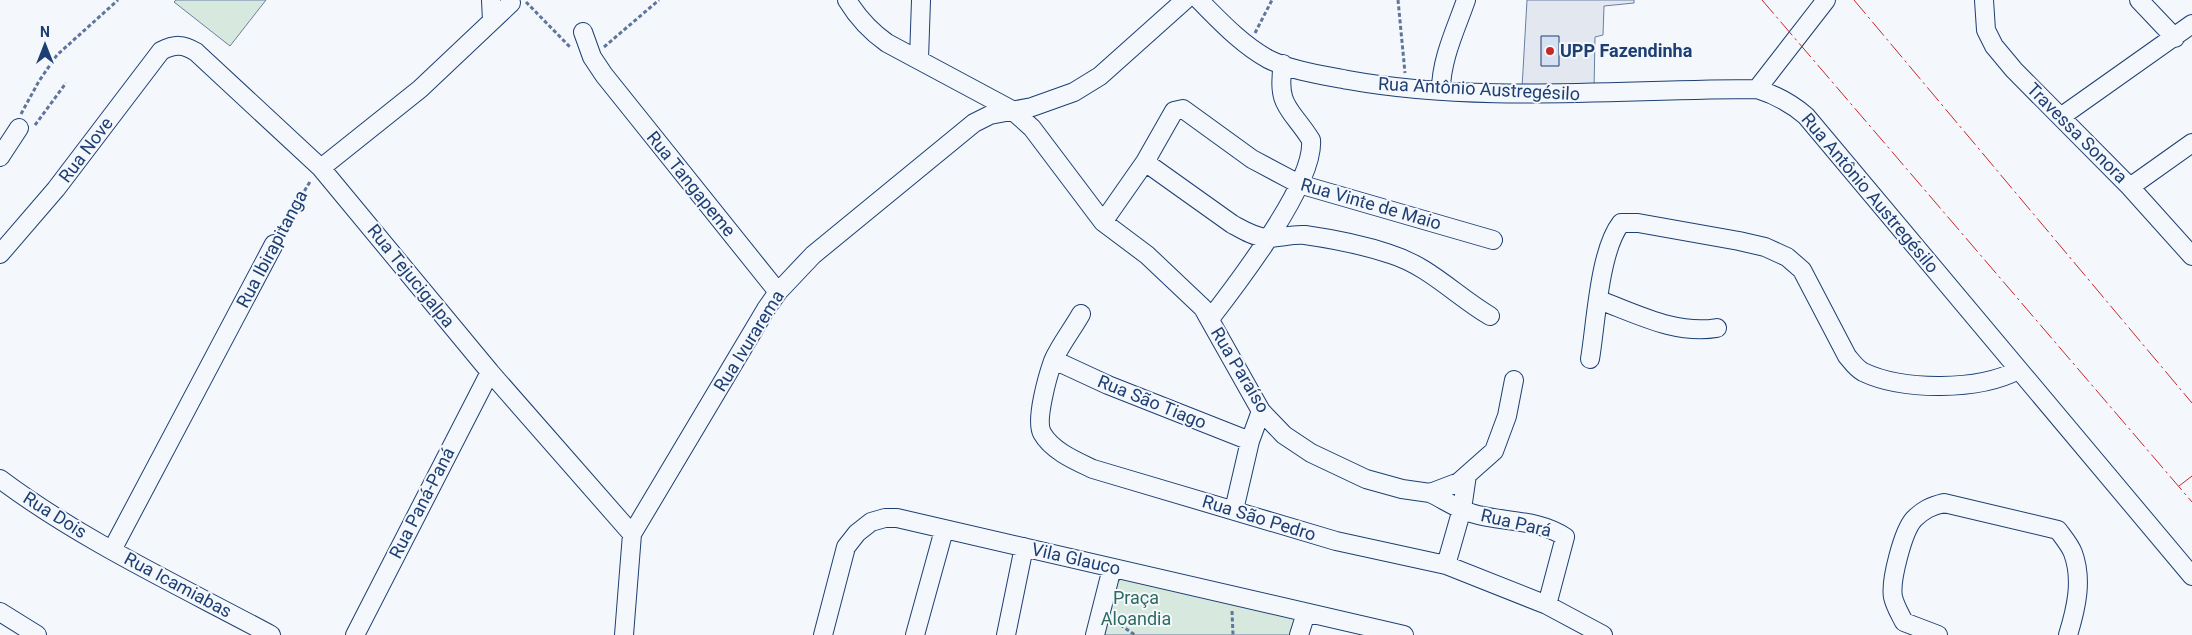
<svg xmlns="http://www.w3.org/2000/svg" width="2192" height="635" viewBox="0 0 2192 635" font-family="Roboto,sans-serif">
	<rect width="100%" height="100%" fill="#f4f7fb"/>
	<path fill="#d7e8df" stroke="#687fa3" d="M 176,0 L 266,0 L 230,46 L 174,2 Z
		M 1125,578 L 1292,617 L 1295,620 L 1292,635 L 1102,635 L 1116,583 L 1121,579 Z"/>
	<path fill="#e3e8f0" stroke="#687fa3" d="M 1527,0 L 1634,0 L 1634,3 L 1604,6 L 1603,35 L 1595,37 L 1594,90 L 1522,88 Z"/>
	<path fill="#d5e0f0" stroke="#1d3f73" d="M 1541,36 L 1559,36 L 1559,66 L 1541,66 Z"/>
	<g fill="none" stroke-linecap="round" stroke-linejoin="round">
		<defs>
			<path id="minor" d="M 847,0 C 858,18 870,31 887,43 L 1012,110 L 1032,128 L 1103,222 L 1147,255 L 1203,308 L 1261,411 L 1284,435 L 1311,453 L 1366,479 L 1402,489 L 1430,493 L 1459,482 L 1494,451 L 1507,416 L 1514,380
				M 1199,0 C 1220,21 1241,44 1268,59 C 1292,71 1322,75 1348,80 C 1481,104 1622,89 1757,89 C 1776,95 1791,103 1806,116 L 2192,576
				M 1984,0 L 1986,30 L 1994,46 L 2014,70 L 2130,187 L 2192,256
				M 2139,0 L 2175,38
				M 492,21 L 511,3
				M 583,32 L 592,57 L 604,75 L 778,292
				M 919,59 L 921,0
				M 1757,89 L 1826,0
				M 1441,90 C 1441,59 1456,29 1466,0
				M 2062,116 L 2192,24
				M 0,157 L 19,128
				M 1145,162 L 1232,224 C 1243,230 1254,237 1267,238 C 1280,238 1292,234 1305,235 C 1333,239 1363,245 1390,254 C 1429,266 1456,296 1490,316
				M 321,168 L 420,89 L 492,21 L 491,0
				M 2130,187 L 2192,143
				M 1103,222 L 1145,162 L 1174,111 L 1183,109 L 1252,159 L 1299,184 L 1493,240
				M 0,254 L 56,189 L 161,51 C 175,44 183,44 196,52 L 321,168 L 490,372 L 632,534
				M 1599,300 C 1637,314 1676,335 1717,328
				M 1081,314 C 1072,330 1060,345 1053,361 C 1048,375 1035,420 1042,433 C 1052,451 1076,461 1093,469 L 1336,541 L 1446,565 L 1547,605 L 1603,635
				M 1210,319 C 1237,284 1315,183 1311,140 C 1291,108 1276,107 1283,64
				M 1590,359 C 1596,324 1599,251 1621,223 L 1638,223 L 1739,241 L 1765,247 L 1787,257 L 1802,270 L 1847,356 C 1852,362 1856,368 1863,372 C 1903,391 1979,391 2018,370
				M 1054,360 L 1108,385 L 1250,441
				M 0,479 C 81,540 182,587 271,635
				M 1430,493 C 1443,499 1457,509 1471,513 C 1502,523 1537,518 1565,537 L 1547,605
				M 1234,510 L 1250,441 L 1261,411
				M 112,550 L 274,244
				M 1446,565 L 1462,509 L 1467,475
				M 0,612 L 37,635
				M 355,635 L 490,372
				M 624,635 L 632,534 L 766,309 L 778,292 L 813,255 L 974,123 L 990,115 L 1032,107 L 1074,92 L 1100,76 L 1185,0
				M 823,635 L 846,547 L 857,533 L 871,522 L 885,518 L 897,518 L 1404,635
				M 915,635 L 944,530
				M 1006,635 L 1024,547
				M 1095,635 L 1112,568
				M 1299,635 L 1306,613
				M 1938,635 L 1904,622 C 1900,614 1895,606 1893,597 C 1890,581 1903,531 1914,519 C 1923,510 1931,506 1944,503 L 2058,530 C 2063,537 2070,545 2073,553 C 2083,580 2076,609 2068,635"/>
		</defs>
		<use href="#minor" stroke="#1d3f73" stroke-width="20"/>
		<path stroke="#5e769c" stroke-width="3" stroke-dasharray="4 2.5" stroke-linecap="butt" d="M 1398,0 L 1405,73
			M 526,2 L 570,47
			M 1255,33 L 1272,0
			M 604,47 L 659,0
			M 21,114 L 39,81 L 57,55 L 118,0
			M 35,125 L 66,83
			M 281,230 L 311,180
			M 1232,611 L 1233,635
			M 1115,621 L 1135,635"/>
		<use href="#minor" stroke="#f4f7fb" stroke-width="18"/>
		<path stroke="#c62828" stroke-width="1" stroke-dasharray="18 4 2.5 4" stroke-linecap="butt" d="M 1762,0 L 2192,502
			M 1854,0 L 2192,403
			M 2179,486 L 2192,476"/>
	</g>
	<circle fill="#c62828" stroke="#f4f7fb" stroke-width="2" cx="1550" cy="51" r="5"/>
	<g text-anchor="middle" stroke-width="4" stroke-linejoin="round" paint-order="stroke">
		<g font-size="18" font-weight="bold" fill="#1d3f73" stroke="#f4f7fb" text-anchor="start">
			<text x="1560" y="57">UPP Fazendinha</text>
		</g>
		<g font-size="18" fill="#1d3f73" stroke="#f4f7fb">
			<text transform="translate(1479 89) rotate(3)" y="6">Rua Antônio Austregésilo</text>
			<text transform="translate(2077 133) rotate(45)" y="6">Travessa Sonora</text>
			<text transform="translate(86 150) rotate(-53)" y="6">Rua Nove</text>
			<text transform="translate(691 184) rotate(51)" y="6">Rua Tangapeme</text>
			<text transform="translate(1870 193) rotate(50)" y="6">Rua Antônio Austregésilo</text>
			<text transform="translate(1371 204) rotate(16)" y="6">Rua Vinte de Maio</text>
			<text transform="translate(272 249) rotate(-62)" y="6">Rua Ibirapitanga</text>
			<text transform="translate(411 276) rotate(51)" y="6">Rua Tejucigalpa</text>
			<text transform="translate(749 341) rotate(-58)" y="6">Rua Ivurarema</text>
			<text transform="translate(1240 370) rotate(59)" y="6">Rua Paraíso</text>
			<text transform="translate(1152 402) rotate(22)" y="6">Rua São Tiago</text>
			<text transform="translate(422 503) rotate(-63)" y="6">Rua Paná-Paná</text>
			<text transform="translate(55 515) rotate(32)" y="6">Rua Dois</text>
			<text transform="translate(1259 518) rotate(17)" y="6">Rua São Pedro</text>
			<text transform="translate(1516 523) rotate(13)" y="6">Rua Pará</text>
			<text transform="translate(1076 559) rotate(13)" y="6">Vila Glauco</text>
			<text transform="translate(178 585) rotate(28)" y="6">Rua Icamiabas</text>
		</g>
		<g font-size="18" fill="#2c6c60" stroke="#f4f7fb">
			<text x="1136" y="604">Praça<tspan x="1136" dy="21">Aloandia</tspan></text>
		</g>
	</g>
	<g transform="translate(45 45)" stroke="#f4f7fb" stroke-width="4" paint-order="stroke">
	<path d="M0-4L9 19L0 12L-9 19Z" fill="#1d3f73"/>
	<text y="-8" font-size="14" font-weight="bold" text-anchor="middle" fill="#1d3f73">N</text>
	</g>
</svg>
